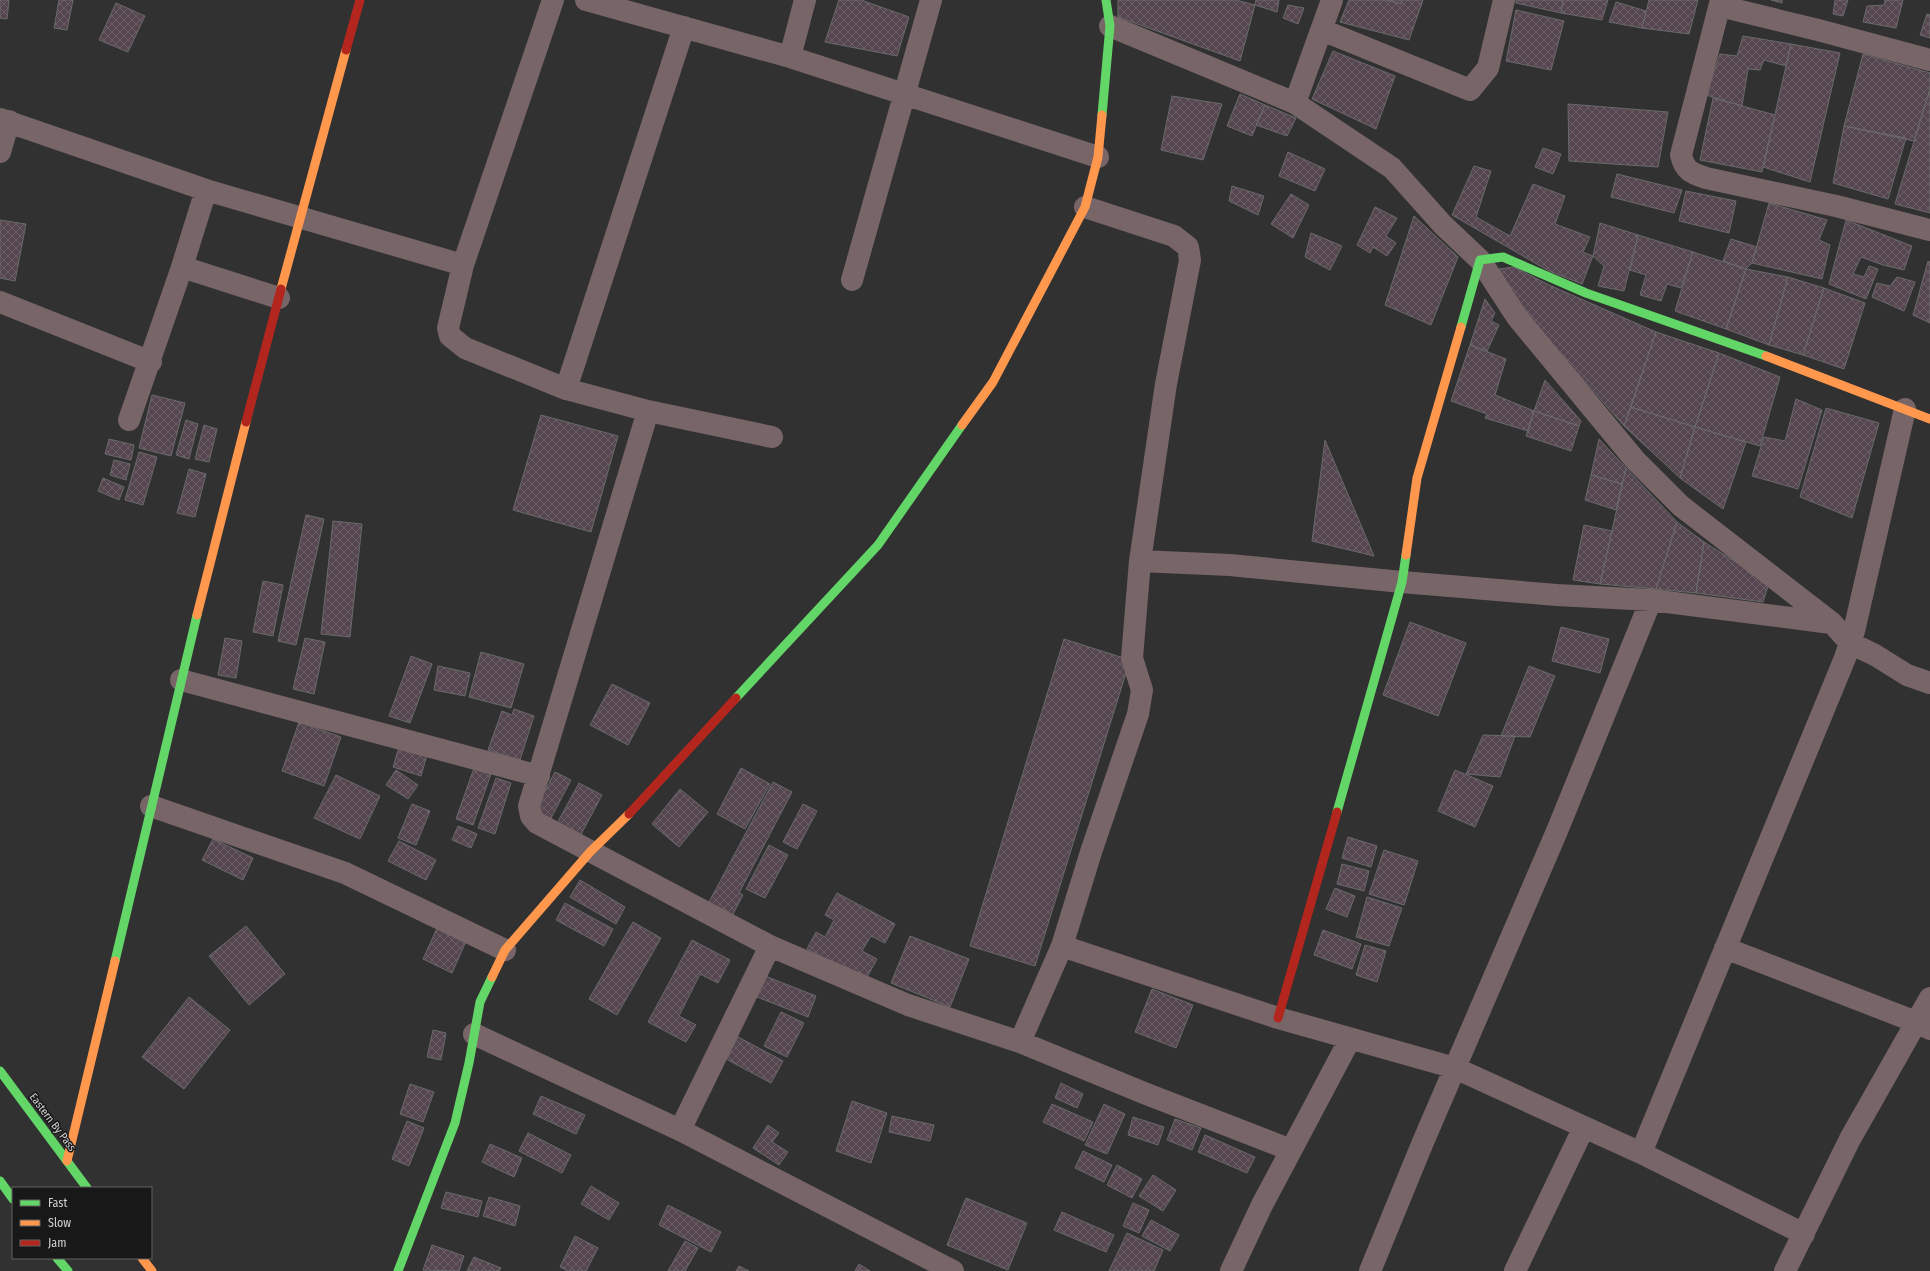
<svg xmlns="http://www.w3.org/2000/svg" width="1930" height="1271" viewBox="0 0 1930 1271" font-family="'Fira Sans Condensed',sans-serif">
	<defs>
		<pattern id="building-cross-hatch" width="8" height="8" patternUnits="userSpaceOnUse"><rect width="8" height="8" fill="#55454f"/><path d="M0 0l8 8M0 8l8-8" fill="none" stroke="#6c5f67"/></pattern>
	</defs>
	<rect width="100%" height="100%" fill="#313132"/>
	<path fill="url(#building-cross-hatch)" stroke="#6a6a6a" d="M 0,0 L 9,0 L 7,19 L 0,18 Z
		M 59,0 L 73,0 L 67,30 L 54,28 Z
		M 839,0 L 861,0 L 909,17 L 897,56 L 825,42 Z
		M 1118,0 L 1236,0 L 1255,5 L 1240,61 L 1118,17 Z
		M 1256,0 L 1279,0 L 1277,12 L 1255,5 Z
		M 1349,0 L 1387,0 L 1401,4 L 1402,0 L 1423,0 L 1409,40 L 1340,22 Z
		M 1387,0 L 1402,0 L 1401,4 Z
		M 1516,0 L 1563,0 L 1561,13 L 1516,3 Z
		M 1563,0 L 1608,0 L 1602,20 L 1561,13 Z
		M 1649,0 L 1698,0 L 1689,34 L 1642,28 Z
		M 1771,0 L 1782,0 L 1782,3 Z
		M 1835,0 L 1848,0 L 1843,16 L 1833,14 Z
		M 1885,0 L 1903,0 L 1896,28 L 1863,22 L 1867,6 L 1884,5 Z
		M 1616,2 L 1646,11 L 1642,28 L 1609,22 Z
		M 116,3 L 145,16 L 128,52 L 99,40 Z
		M 1288,5 L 1304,8 L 1298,24 L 1283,18 Z
		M 1516,10 L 1564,21 L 1551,70 L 1506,61 Z
		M 1927,14 L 1930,15 L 1930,38 L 1920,35 Z
		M 1743,36 L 1791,44 L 1786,66 L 1764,60 L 1760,70 L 1748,69 L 1742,106 L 1706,95 L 1720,54 L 1737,56 Z
		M 1791,44 L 1840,53 L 1810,182 L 1763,167 Z
		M 1333,51 L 1395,76 L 1376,129 L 1312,99 Z
		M 1863,54 L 1930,73 L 1930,89 L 1914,141 L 1844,126 Z
		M 1930,89 L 1930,213 L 1895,204 Z
		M 1240,94 L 1265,105 L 1252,136 L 1227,126 Z
		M 1172,96 L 1222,104 L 1203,160 L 1161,150 Z
		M 1713,98 L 1775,115 L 1762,172 L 1700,160 Z
		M 1568,104 L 1668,112 L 1658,167 L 1569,161 Z
		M 1265,105 L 1296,118 L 1287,136 L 1256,125 Z
		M 1844,126 L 1906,138 L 1888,199 L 1833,183 Z
		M 1543,148 L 1561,154 L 1553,174 L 1535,167 Z
		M 1288,152 L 1325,169 L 1315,191 L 1279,176 Z
		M 1474,166 L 1491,171 L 1476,217 L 1510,236 L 1533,184 L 1565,196 L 1555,224 L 1590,237 L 1583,252 L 1593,256 L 1582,284 L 1549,271 L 1452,215 Z
		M 1617,174 L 1682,190 L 1674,213 L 1611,197 Z
		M 1232,186 L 1264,196 L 1258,215 L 1229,201 Z
		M 1686,191 L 1736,201 L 1729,233 L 1679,221 Z
		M 1291,194 L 1309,205 L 1293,238 L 1271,224 Z
		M 1769,203 L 1827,220 L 1819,240 L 1830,245 L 1822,279 L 1752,263 Z
		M 1375,207 L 1397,218 L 1386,236 L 1396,243 L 1387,256 L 1373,247 L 1370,253 L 1357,245 Z
		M 1414,216 L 1458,257 L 1431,325 L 1385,305 Z
		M 0,220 L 26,224 L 15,281 L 0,278 Z
		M 1846,220 L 1912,246 L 1904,270 L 1883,265 L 1861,257 L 1853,274 L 1864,277 L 1869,266 L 1878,269 L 1866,299 L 1829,284 Z
		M 1600,223 L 1638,235 L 1624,291 L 1598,286 L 1604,266 L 1593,256 Z
		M 1311,233 L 1342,246 L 1330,270 L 1305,257 Z
		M 1638,235 L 1693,252 L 1681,288 L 1667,284 L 1661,301 L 1640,295 L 1646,275 L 1630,270 Z
		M 1731,239 L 1757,247 L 1752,263 L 1746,269 L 1723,261 Z
		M 1693,252 L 1746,269 L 1726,329 L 1675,311 Z
		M 1928,261 L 1930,262 L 1930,323 L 1913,315 Z
		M 1514,267 L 1549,285 L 1656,332 L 1624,426 L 1524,312 L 1499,269 Z
		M 1746,269 L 1788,277 L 1769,345 L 1726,329 Z
		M 1788,277 L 1824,288 L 1803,355 L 1769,345 Z
		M 1897,277 L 1915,282 L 1904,311 L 1872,297 L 1877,283 L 1890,286 Z
		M 1824,288 L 1865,303 L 1844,369 L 1803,355 Z
		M 1485,299 L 1495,313 L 1491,321 L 1499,325 L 1487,351 L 1470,345 Z
		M 1656,332 L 1719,353 L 1695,427 L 1631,407 Z
		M 1470,345 L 1506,359 L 1495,395 L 1534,411 L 1528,431 L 1485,418 L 1487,414 L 1451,401 Z
		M 1719,353 L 1780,377 L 1760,446 L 1695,427 Z
		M 1545,380 L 1581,421 L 1579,426 L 1534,411 Z
		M 152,395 L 185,403 L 171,456 L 139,448 Z
		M 1796,399 L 1822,410 L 1798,489 L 1752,476 L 1764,437 L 1785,441 Z
		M 1631,407 L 1695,427 L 1680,478 L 1624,426 Z
		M 1826,408 L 1879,423 L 1852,518 L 1800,497 Z
		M 1534,411 L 1579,426 L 1571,451 L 1526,436 Z
		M 541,415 L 618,436 L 591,532 L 513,510 Z
		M 186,420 L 198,424 L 189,459 L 176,455 Z
		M 204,425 L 217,429 L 209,462 L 195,459 Z
		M 1695,427 L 1746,442 L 1723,509 L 1680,478 Z
		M 109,439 L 134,445 L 131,460 L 105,454 Z
		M 1599,439 L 1626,468 L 1622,484 L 1591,475 Z
		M 1325,440 L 1374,556 L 1312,541 Z
		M 139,452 L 157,457 L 143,505 L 125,500 Z
		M 114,460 L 130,464 L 126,480 L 110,475 Z
		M 1626,468 L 1677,522 L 1656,589 L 1600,584 Z
		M 189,469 L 206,474 L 195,517 L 177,513 Z
		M 1591,475 L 1622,484 L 1616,510 L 1585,500 Z
		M 103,478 L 124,487 L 119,500 L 98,491 Z
		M 306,515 L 324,519 L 296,645 L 278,641 Z
		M 333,521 L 362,524 L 350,637 L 321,634 Z
		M 1677,522 L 1704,542 L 1696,593 L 1656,589 Z
		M 1584,525 L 1612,531 L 1600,584 L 1573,580 Z
		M 1704,542 L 1769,583 L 1763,602 L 1696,593 Z
		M 263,581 L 283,585 L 273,636 L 253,632 Z
		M 1410,622 L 1466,643 L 1438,716 L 1383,695 Z
		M 1561,627 L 1609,639 L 1600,673 L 1552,661 Z
		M 225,638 L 242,641 L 236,678 L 218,675 Z
		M 305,638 L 325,642 L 314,694 L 293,689 Z
		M 1064,639 L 1130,660 L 1035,966 L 970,946 Z
		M 481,652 L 524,664 L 511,708 L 469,697 Z
		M 411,656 L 432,664 L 410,723 L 389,716 Z
		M 438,666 L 470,673 L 465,696 L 434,690 Z
		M 1529,666 L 1555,676 L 1530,737 L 1501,736 Z
		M 612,684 L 650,703 L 628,745 L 590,725 Z
		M 514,709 L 534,716 L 520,760 L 488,750 L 502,711 L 512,715 Z
		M 299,722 L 341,737 L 324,786 L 282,771 Z
		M 1483,735 L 1515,736 L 1500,777 L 1466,774 Z
		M 399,747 L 427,755 L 421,776 L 393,767 Z
		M 474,768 L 491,774 L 473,825 L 456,819 Z
		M 741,768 L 770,784 L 745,829 L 717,814 Z
		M 396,770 L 418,785 L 408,799 L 386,785 Z
		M 1455,770 L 1493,786 L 1475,827 L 1438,811 Z
		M 555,772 L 571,780 L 550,820 L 534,811 Z
		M 336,775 L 380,796 L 360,839 L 314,818 Z
		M 496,778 L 511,783 L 495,834 L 478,828 Z
		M 773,782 L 792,792 L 739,893 L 743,895 L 732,916 L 708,904 Z
		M 579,783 L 602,795 L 578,840 L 555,827 Z
		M 680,789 L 708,812 L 679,847 L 652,824 Z
		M 412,804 L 430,811 L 416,845 L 398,838 Z
		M 803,804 L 817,811 L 797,849 L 783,842 Z
		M 458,826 L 477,834 L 471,848 L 452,840 Z
		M 1348,837 L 1377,846 L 1371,867 L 1342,858 Z
		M 213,839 L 253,858 L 243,880 L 202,860 Z
		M 399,841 L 436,860 L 426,880 L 388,861 Z
		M 769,845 L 788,855 L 765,898 L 746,889 Z
		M 1384,850 L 1418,861 L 1404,905 L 1369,894 Z
		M 1342,864 L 1369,871 L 1364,891 L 1337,884 Z
		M 580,880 L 625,907 L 616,924 L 570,897 Z
		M 1335,888 L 1355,896 L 1347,917 L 1326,909 Z
		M 837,893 L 895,924 L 885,943 L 871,936 L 862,951 L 877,959 L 865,981 L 807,949 L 816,932 L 825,937 L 834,920 L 825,915 Z
		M 1367,897 L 1402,908 L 1389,946 L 1356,937 Z
		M 565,903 L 613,929 L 604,946 L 556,920 Z
		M 633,922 L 661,938 L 617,1015 L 589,999 Z
		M 246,926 L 285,974 L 249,1005 L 209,956 Z
		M 438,926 L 467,939 L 452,973 L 423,959 Z
		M 1323,930 L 1361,944 L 1352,969 L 1314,955 Z
		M 910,936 L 969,959 L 950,1007 L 891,983 Z
		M 692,940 L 730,960 L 718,983 L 700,974 L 679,1016 L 696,1025 L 686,1042 L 648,1022 Z
		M 1365,945 L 1386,951 L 1377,982 L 1356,975 Z
		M 765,976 L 816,996 L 808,1017 L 757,997 Z
		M 1152,989 L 1193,1005 L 1176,1048 L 1135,1032 Z
		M 189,997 L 230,1030 L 184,1089 L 142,1057 Z
		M 781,1012 L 804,1023 L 787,1057 L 764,1046 Z
		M 433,1030 L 446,1033 L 441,1060 L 427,1057 Z
		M 738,1037 L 783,1061 L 771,1083 L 726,1059 Z
		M 1061,1083 L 1083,1094 L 1077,1108 L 1055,1098 Z
		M 410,1084 L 434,1092 L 423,1122 L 400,1114 Z
		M 541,1096 L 585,1115 L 576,1134 L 533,1114 Z
		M 852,1101 L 887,1113 L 871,1163 L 836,1151 Z
		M 1052,1104 L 1093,1122 L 1084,1141 L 1043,1122 Z
		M 1104,1104 L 1125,1114 L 1107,1154 L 1085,1145 Z
		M 892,1116 L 934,1125 L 930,1141 L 889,1132 Z
		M 1133,1117 L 1164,1127 L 1158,1145 L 1128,1135 Z
		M 1175,1119 L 1201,1128 L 1192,1150 L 1167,1140 Z
		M 407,1121 L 424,1128 L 409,1166 L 392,1159 Z
		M 768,1125 L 779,1133 L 772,1142 L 788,1152 L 779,1165 L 753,1148 Z
		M 528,1133 L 571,1155 L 562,1173 L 519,1151 Z
		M 1205,1135 L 1255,1157 L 1247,1173 L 1198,1152 Z
		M 490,1144 L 522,1158 L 514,1177 L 482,1162 Z
		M 1083,1151 L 1112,1165 L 1104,1182 L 1075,1168 Z
		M 1117,1165 L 1142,1179 L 1132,1198 L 1107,1185 Z
		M 1153,1175 L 1176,1190 L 1163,1211 L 1139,1196 Z
		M 591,1186 L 619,1203 L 609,1220 L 581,1204 Z
		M 446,1192 L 482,1201 L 478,1217 L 441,1208 Z
		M 489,1197 L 520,1206 L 515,1226 L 483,1216 Z
		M 966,1198 L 1027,1223 L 1008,1270 L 947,1245 Z
		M 1133,1203 L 1149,1210 L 1139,1233 L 1123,1226 Z
		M 668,1205 L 721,1232 L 711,1252 L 659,1225 Z
		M 1062,1212 L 1114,1235 L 1106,1252 L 1054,1230 Z
		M 1151,1220 L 1179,1235 L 1170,1251 L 1142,1236 Z
		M 1127,1233 L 1163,1250 L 1154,1271 L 1109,1271 Z
		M 575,1236 L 598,1248 L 586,1271 L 568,1271 L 560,1267 Z
		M 685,1241 L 698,1248 L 685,1271 L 668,1271 Z
		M 432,1245 L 464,1256 L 459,1271 L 423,1270 Z
		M 474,1257 L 501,1268 L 499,1271 L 467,1271 Z
		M 859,1264 L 870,1271 L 855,1271 Z
		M 739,1266 L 749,1271 L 736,1271 Z"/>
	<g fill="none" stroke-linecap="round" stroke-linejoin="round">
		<path stroke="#786568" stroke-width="22" d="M 553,0 L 463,265 L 448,328 L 450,336 L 465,348 L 566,389 L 648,411 L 772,437
			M 586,0 L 790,57 L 1098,157
			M 1721,0 L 1681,155 C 1685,171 1691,173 1706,178 L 1836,206 L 1930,230
			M 1720,6 L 1818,30 L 1930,60
			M 1110,26 L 1295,103 L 1392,168 L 1443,225 L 1480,260 L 1517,317 L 1635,460 L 1681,506 L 1832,623 L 1850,643 L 1875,655 L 1907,675 L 1930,683
			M 1322,30 L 1470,90 L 1488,68 L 1504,0
			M 790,57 L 805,0
			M 1295,103 L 1332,0
			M 0,119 L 206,190 L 463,265
			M 0,152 L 9,121
			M 182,267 L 206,190
			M 852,280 L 931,0
			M 0,302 L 151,362
			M 566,389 L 684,27
			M 648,411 L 529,806 L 531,816 L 537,823 L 770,946 L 908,1005 L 1020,1042 L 1144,1093 L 1291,1150
			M 129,420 L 182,267 L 279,298
			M 1140,561 L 1230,565 L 1402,582 L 1557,595 L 1651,600 L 1831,623
			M 181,680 L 539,776
			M 151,806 L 345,873 L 505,950
			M 1062,946 L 1278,1018 L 1455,1068 L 1641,1153 L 1804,1234
			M 1725,948 L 1916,1022 L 1930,1029
			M 474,1034 L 680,1130 L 953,1271
			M 1020,1042 L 1062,946 L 1091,852 L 1138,714 L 1142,690 L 1132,658 L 1140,561 L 1166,384 L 1190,260 L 1188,247 L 1174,236 L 1085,207
			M 680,1130 L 770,946
			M 1641,1153 L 1845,658 L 1854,631 L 1905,409
			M 1231,1271 L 1262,1205 L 1350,1039
			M 1370,1271 L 1423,1142 L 1557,831 L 1651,600
			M 1515,1271 L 1584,1127
			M 1785,1271 L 1850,1139 L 1930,998"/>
		<path stroke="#63d668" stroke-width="9" d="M 1102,115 L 1110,26 L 1106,0
			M 1461,327 L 1480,260 L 1503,257 L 1586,293 L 1766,356
			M 736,698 L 878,545 L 962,425
			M 1337,812 L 1402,582 L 1406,555
			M 115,961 L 197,615
			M 0,1071 L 87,1188
			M 0,1181 L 13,1199
			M 57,1258 L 68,1271
			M 398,1271 L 455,1123 L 469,1063 L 480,1002 L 492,977"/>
		<path stroke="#ff974d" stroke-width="9" d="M 281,289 L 346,50
			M 1766,356 L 1930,419
			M 962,425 L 993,382 L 1085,207 L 1098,157 L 1102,115
			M 1406,555 L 1417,478 L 1461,327
			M 197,615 L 246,422
			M 492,977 L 505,950 L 590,852 L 629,814
			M 67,1161 L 115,961
			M 142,1258 L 152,1271"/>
		<path stroke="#b3261e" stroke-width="9" d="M 346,50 L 360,0
			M 246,422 L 281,289
			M 629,814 L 736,698
			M 1278,1018 L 1337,812"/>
	</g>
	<g text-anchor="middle" stroke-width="3" stroke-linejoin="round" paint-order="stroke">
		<g font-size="11" fill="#d1d1d3" stroke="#181819">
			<text transform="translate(53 1122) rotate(53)" y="4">Eastern By Pass</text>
		</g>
	</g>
	<rect x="12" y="1187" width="140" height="72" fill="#181819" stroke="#626263"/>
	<rect x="20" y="1200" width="20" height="6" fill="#63d668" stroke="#626263"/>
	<text x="48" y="1207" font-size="12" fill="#d1d1d3">Fast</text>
	<rect x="20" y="1220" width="20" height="6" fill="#ff974d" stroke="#626263"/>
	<text x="48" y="1227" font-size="12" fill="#d1d1d3">Slow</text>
	<rect x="20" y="1240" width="20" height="6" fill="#b3261e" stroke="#626263"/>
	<text x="48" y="1247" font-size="12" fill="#d1d1d3">Jam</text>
</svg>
